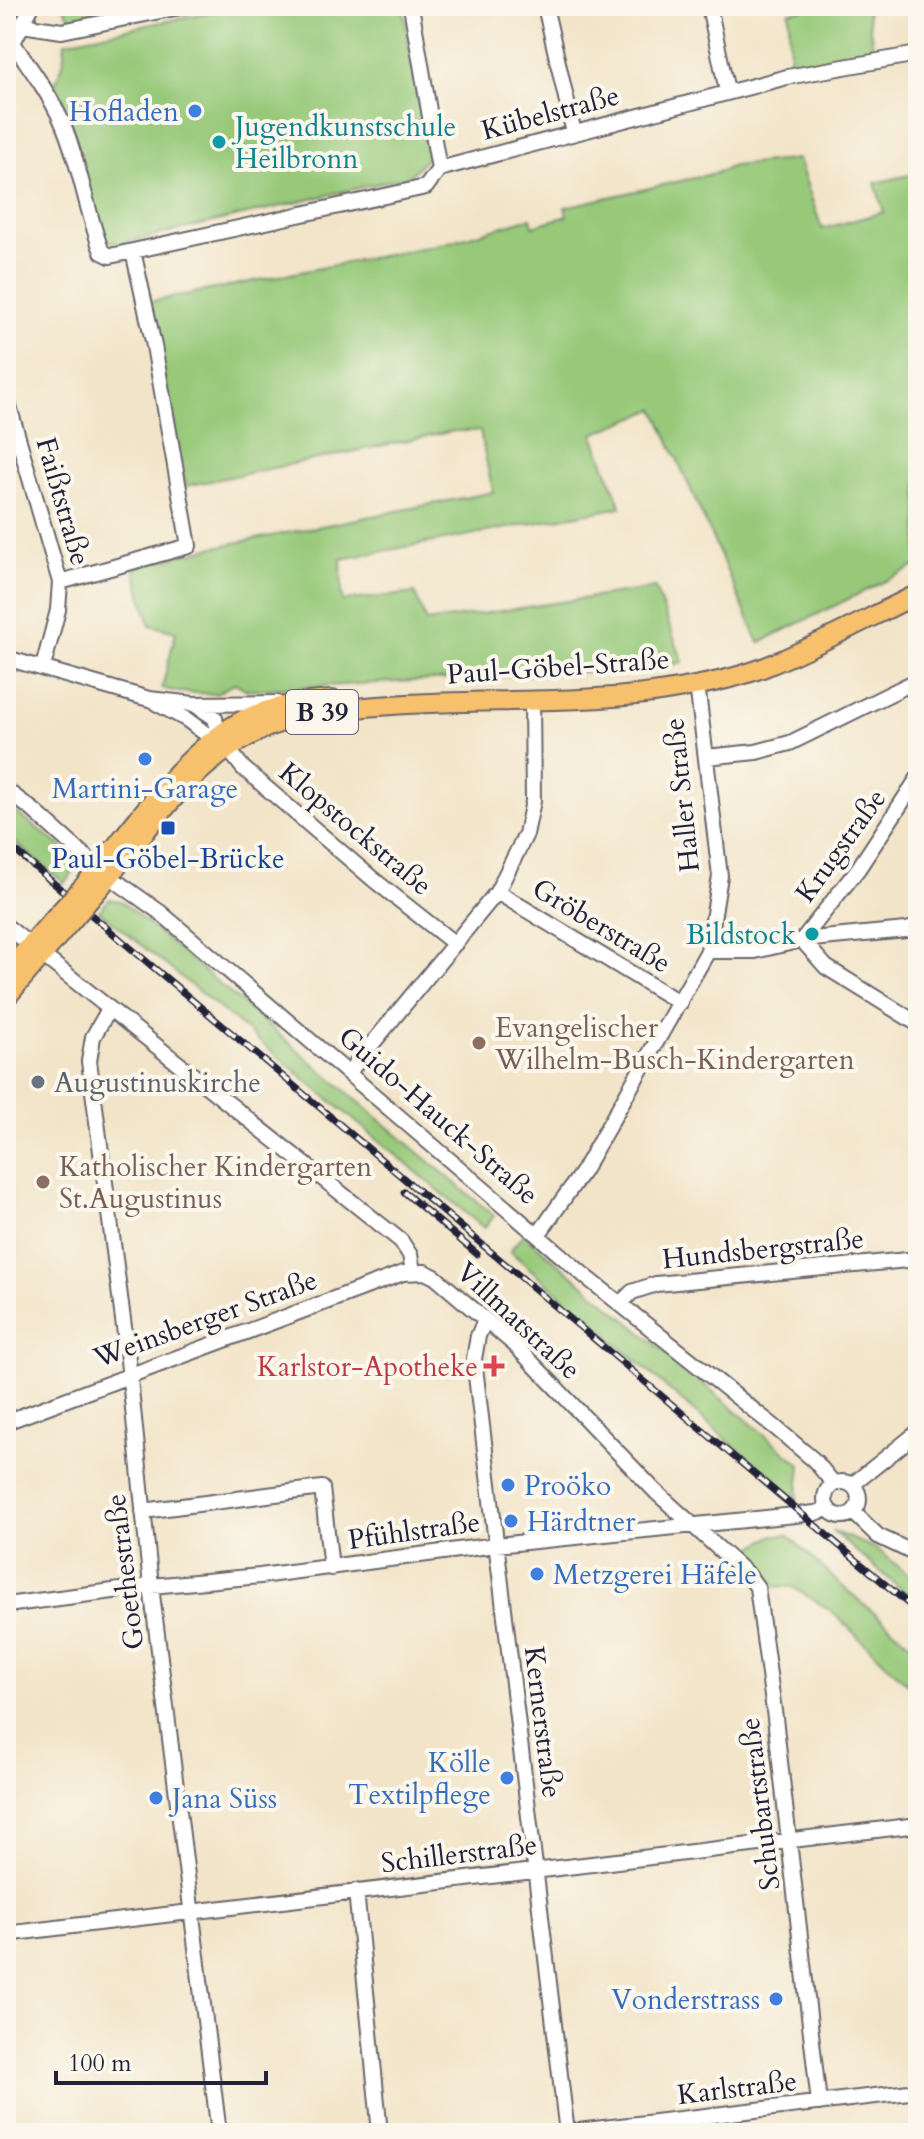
<svg xmlns="http://www.w3.org/2000/svg" width="924" height="2139" viewBox="0 0 924 2139" font-family="Cardo,serif">
	<rect width="100%" height="100%" fill="#fbf7ec"/>
	<filter id="ink" filterUnits="userSpaceOnUse"><feTurbulence type="fractalNoise" baseFrequency=".0125" numOctaves="2"/><feDisplacementMap in="SourceGraphic" scale="16" xChannelSelector="R" yChannelSelector="G"/><feConvolveMatrix kernelMatrix="1 2 1 2 8 2 1 2 1" color-interpolation-filters="sRGB"/></filter>
	<filter id="wash" filterUnits="userSpaceOnUse"><feTurbulence type="fractalNoise" baseFrequency=".006" numOctaves="4" result="noise"/><feDisplacementMap in="SourceGraphic" scale="32" xChannelSelector="R" yChannelSelector="G"/><feGaussianBlur stdDeviation="1.8" result="paint"/><feColorMatrix in="noise" values="0 0 0 0 0 0 0 0 0 0 0 0 0 0 0 0 0 1.4 0 .05"/><feComposite in="paint" operator="in"/></filter>
	<g filter="url(#wash)">
		<rect width="100%" height="100%" fill="#f2e4c8"/>
		<path fill="#97c979" stroke="#5c765a" stroke-width="2" d="M 63,6 L 145,6 L 71,20 Z
			M 239,6 L 403,6 L 427,158 L 409,176 L 120,244 L 103,239 L 52,90 L 63,65 L 65,42 Z
			M 818,6 L 887,6 L 867,10 L 874,53 L 790,68 L 789,12 Z
			M 798,159 L 822,229 L 884,212 L 875,183 L 918,173 L 918,565 L 759,643 L 655,409 L 593,434 L 621,507 L 341,559 L 342,601 L 415,593 L 426,622 L 655,588 L 683,662 L 657,668 L 247,690 L 235,683 L 216,694 L 178,692 L 162,688 L 176,632 L 150,625 L 134,568 L 200,550 L 493,492 L 480,431 L 455,431 L 434,435 L 186,486 L 149,302 L 446,243 L 531,218 L 533,226 L 567,216 L 565,207 L 716,173 L 733,166 Z
			M 6,805 L 82,862 L 64,883 L 6,835 Z
			M 109,899 L 121,901 L 494,1216 L 484,1228 L 223,1011 L 99,911 Z
			M 523,1234 L 801,1465 L 797,1501 L 510,1251 Z
			M 832,1531 L 877,1549 L 918,1583 L 918,1603 Z
			M 774,1535 L 788,1535 L 841,1585 L 918,1650 L 918,1694 L 830,1610 L 792,1587 L 766,1586 L 747,1561 L 754,1547 Z"/>
	</g>
	<g filter="url(#ink)">
		<g fill="none" stroke-linecap="round" stroke-linejoin="round">
			<defs>
				<path id="minor" d="M 411,6 L 439,169
					M 545,6 L 574,133
					M 709,6 L 727,91
					M 22,25 L 62,31 L 185,6
					M 13,43 C 31,69 49,93 62,122 C 80,163 86,210 102,252 L 110,256 L 426,187 L 439,169 L 787,77 L 918,54
					M 6,56 L 32,6
					M 6,396 L 60,582 L 58,610 L 43,667
					M 60,582 L 189,546 L 154,346 L 133,251
					M 6,658 L 149,699 L 194,704 L 277,703
					M 156,703 L 186,719 L 206,734 L 218,736
					M 194,704 L 215,718 L 218,736 L 243,768 L 374,880 L 455,944
					M 706,757 L 756,752 L 790,743 L 918,680
					M 6,790 L 33,810 L 99,869 L 161,913 L 585,1276 L 776,1428 L 815,1461 L 834,1484
					M 497,892 L 680,1003
					M 6,926 L 401,1241 L 410,1255 L 413,1271
					M 802,940 L 858,869 L 918,778
					M 802,940 L 826,967 L 918,1024
					M 708,951 L 755,951 L 802,940 L 906,930 L 918,927
					M 109,1009 L 93,1037 L 89,1061 L 127,1350 L 151,1586 L 219,2133
					M 349,1072 L 497,892 L 526,834 L 533,801 L 532,700
					M 538,1235 L 583,1171 L 708,951 L 720,876 L 697,684
					M 620,1304 L 632,1292 L 656,1284 L 918,1259
					M 485,1320 L 478,1336 L 474,1359 L 567,2133
					M 6,1422 L 403,1273 L 425,1272 L 435,1277 L 515,1345 L 656,1492 L 749,1576 L 757,1587 L 775,1718 L 819,2103
					M825 1499a17 17 0 1 1 34 0a17 17 0 1 1-34 0Z
					M 852,1485 L 918,1432
					M 143,1511 L 322,1488 L 331,1568
					M 853,1512 L 878,1536 L 918,1555
					M 6,1605 L 151,1586 L 260,1576 L 496,1545 L 815,1513 L 828,1509
					M 356,1891 L 380,2133
					M 6,1934 L 918,1825
					M 561,2133 L 918,2091"/>
				<path id="major" d="M 81,889 C 129,834 178,755 243,720 C 270,706 303,702 333,700
					M 91,898 C 140,842 184,770 251,735 C 295,712 345,708 393,705 C 479,699 567,704 653,693 C 687,688 733,680 765,667 C 817,646 868,618 918,594
					M 6,973 L 55,917
					M 6,998 L 68,925"/>
			</defs>
			<use href="#minor" stroke="#6b666c" stroke-width="18"/>
			<use href="#major" stroke="#6b666c" stroke-width="22"/>
			<use href="#minor" stroke="#fff" stroke-width="14"/>
			<use href="#major" stroke="#f7c06c" stroke-width="18"/>
			<defs>
				<path id="rail" d="M 6,843 L 918,1612
					M 404,1192 L 477,1254"/>
			</defs>
			<use href="#rail" stroke="#22223b" stroke-width="7"/>
			<use href="#rail" stroke="#fbf7ec" stroke-width="4" stroke-dasharray="12" stroke-linecap="butt"/>
			<defs>
				<path id="major-bridge" d="M 55,917 L 81,889
					M 68,925 L 91,898"/>
			</defs>
			<use href="#major-bridge" stroke="#6b666c" stroke-width="22" stroke-linecap="butt"/>
			<use href="#major-bridge" stroke="#f7c06c" stroke-width="18"/>
		</g>
	</g>
	<g fill="#3f7fe0" stroke="#fbf7ec" stroke-width="3">
		<circle cx="195" cy="111" r="8"/>
		<circle cx="145" cy="759" r="8"/>
		<circle cx="508" cy="1485" r="8"/>
		<circle cx="511" cy="1521" r="8"/>
		<circle cx="537" cy="1574" r="8"/>
		<circle cx="507" cy="1778" r="8"/>
		<circle cx="156" cy="1798" r="8"/>
		<circle cx="776" cy="1999" r="8"/>
	</g>
	<g fill="#0f9aa8" stroke="#fbf7ec" stroke-width="3">
		<circle cx="219" cy="142" r="8"/>
		<circle cx="812" cy="934" r="8"/>
	</g>
	<rect fill="#1a4fb4" stroke="#fbf7ec" stroke-width="3" x="160" y="820" width="16" height="16" rx="4"/>
	<g fill="#8d6e63" stroke="#fbf7ec" stroke-width="3">
		<circle cx="479" cy="1043" r="8"/>
		<circle cx="43" cy="1182" r="8"/>
	</g>
	<circle fill="#6b7280" stroke="#fbf7ec" stroke-width="3" cx="38" cy="1082" r="8"/>
	<path fill="#e0444e" stroke="#fbf7ec" stroke-width="3" d="M490 1354h8v8h8v8h-8v8h-8v-8h-8v-8h8z"/>
	<g text-anchor="middle" stroke-width="8" stroke-linejoin="round" paint-order="stroke">
		<rect fill="#fbf7ec" stroke="#636270" stroke-width="2" x="286" y="690" width="72" height="44" rx="6"/>
		<g font-size="26" font-weight="bold" fill="#22223b">
			<text x="322" y="721">B 39</text>
		</g>
		<g font-size="28" fill="#366cbe" stroke="#fbf7ec" text-anchor="start">
			<text x="179" y="121" text-anchor="end">Hofladen</text>
			<text x="145" y="798" text-anchor="middle">Martini-Garage</text>
			<text x="524" y="1495">Proöko</text>
			<text x="527" y="1531">Härdtner</text>
			<text x="553" y="1584">Metzgerei Häfele</text>
			<text x="491" y="1772" text-anchor="end">Kölle<tspan x="491" dy="32">Textilpflege</tspan></text>
			<text x="172" y="1808">Jana Süss</text>
			<text x="760" y="2009" text-anchor="end">Vonderstrass</text>
		</g>
		<g font-size="28" fill="#22223b" stroke="#fbf7ec">
			<text transform="translate(550 112) rotate(-15)" y="10">Kübelstraße</text>
			<text transform="translate(64 501) rotate(74)" y="10">Faißtstraße</text>
			<text transform="translate(558 666) rotate(-4)" y="10">Paul-Göbel-Straße</text>
			<text transform="translate(681 795) rotate(-96)" y="10">Haller Straße</text>
			<text transform="translate(356 828) rotate(40)" y="10">Klopstockstraße</text>
			<text transform="translate(840 845) rotate(-54)" y="10">Krugstraße</text>
			<text transform="translate(602 925) rotate(31)" y="10">Gröberstraße</text>
			<text transform="translate(439 1115) rotate(41)" y="10">Guido-Hauck-Straße</text>
			<text transform="translate(763 1248) rotate(-6)" y="10">Hundsbergstraße</text>
			<text transform="translate(205 1318) rotate(-20)" y="10">Weinsberger Straße</text>
			<text transform="translate(519 1320) rotate(43)" y="10">Villmatstraße</text>
			<text transform="translate(414 1530) rotate(-8)" y="10">Pfühlstraße</text>
			<text transform="translate(124 1572) rotate(-97)" y="10">Goethestraße</text>
			<text transform="translate(544 1722) rotate(83)" y="10">Kernerstraße</text>
			<text transform="translate(759 1804) rotate(-97)" y="10">Schubartstraße</text>
			<text transform="translate(459 1853) rotate(-7)" y="10">Schillerstraße</text>
			<text transform="translate(737 2087) rotate(-7)" y="10">Karlstraße</text>
		</g>
		<g font-size="28" fill="#0d838f" stroke="#fbf7ec" text-anchor="start">
			<text x="235" y="136">Jugendkunstschule<tspan x="235" dy="32">Heilbronn</tspan></text>
			<text x="796" y="944" text-anchor="end">Bildstock</text>
		</g>
		<g font-size="28" fill="#164399" stroke="#fbf7ec">
			<text x="168" y="868">Paul-Göbel-Brücke</text>
		</g>
		<g font-size="28" fill="#785e54" stroke="#fbf7ec" text-anchor="start">
			<text x="495" y="1037">Evangelischer<tspan x="495" dy="32">Wilhelm-Busch-Kindergarten</tspan></text>
			<text x="59" y="1176">Katholischer Kindergarten<tspan x="59" dy="32">St.Augustinus</tspan></text>
		</g>
		<g font-size="28" fill="#5b616d" stroke="#fbf7ec" text-anchor="start">
			<text x="54" y="1092">Augustinuskirche</text>
		</g>
		<g font-size="28" fill="#be3a42" stroke="#fbf7ec" text-anchor="end">
			<text x="478" y="1376">Karlstor-Apotheke</text>
		</g>
	</g>
	<rect width="924" height="2139" fill="none" stroke="#fbf7ec" stroke-width="32"/>
	<path d="M56 2071v12h210v-12" fill="none" stroke="#22223b" stroke-width="4"/>
	<text x="68" y="2071" font-size="24" fill="#22223b" stroke="#fbf7ec" stroke-width="6" paint-order="stroke">100 m</text>
</svg>
